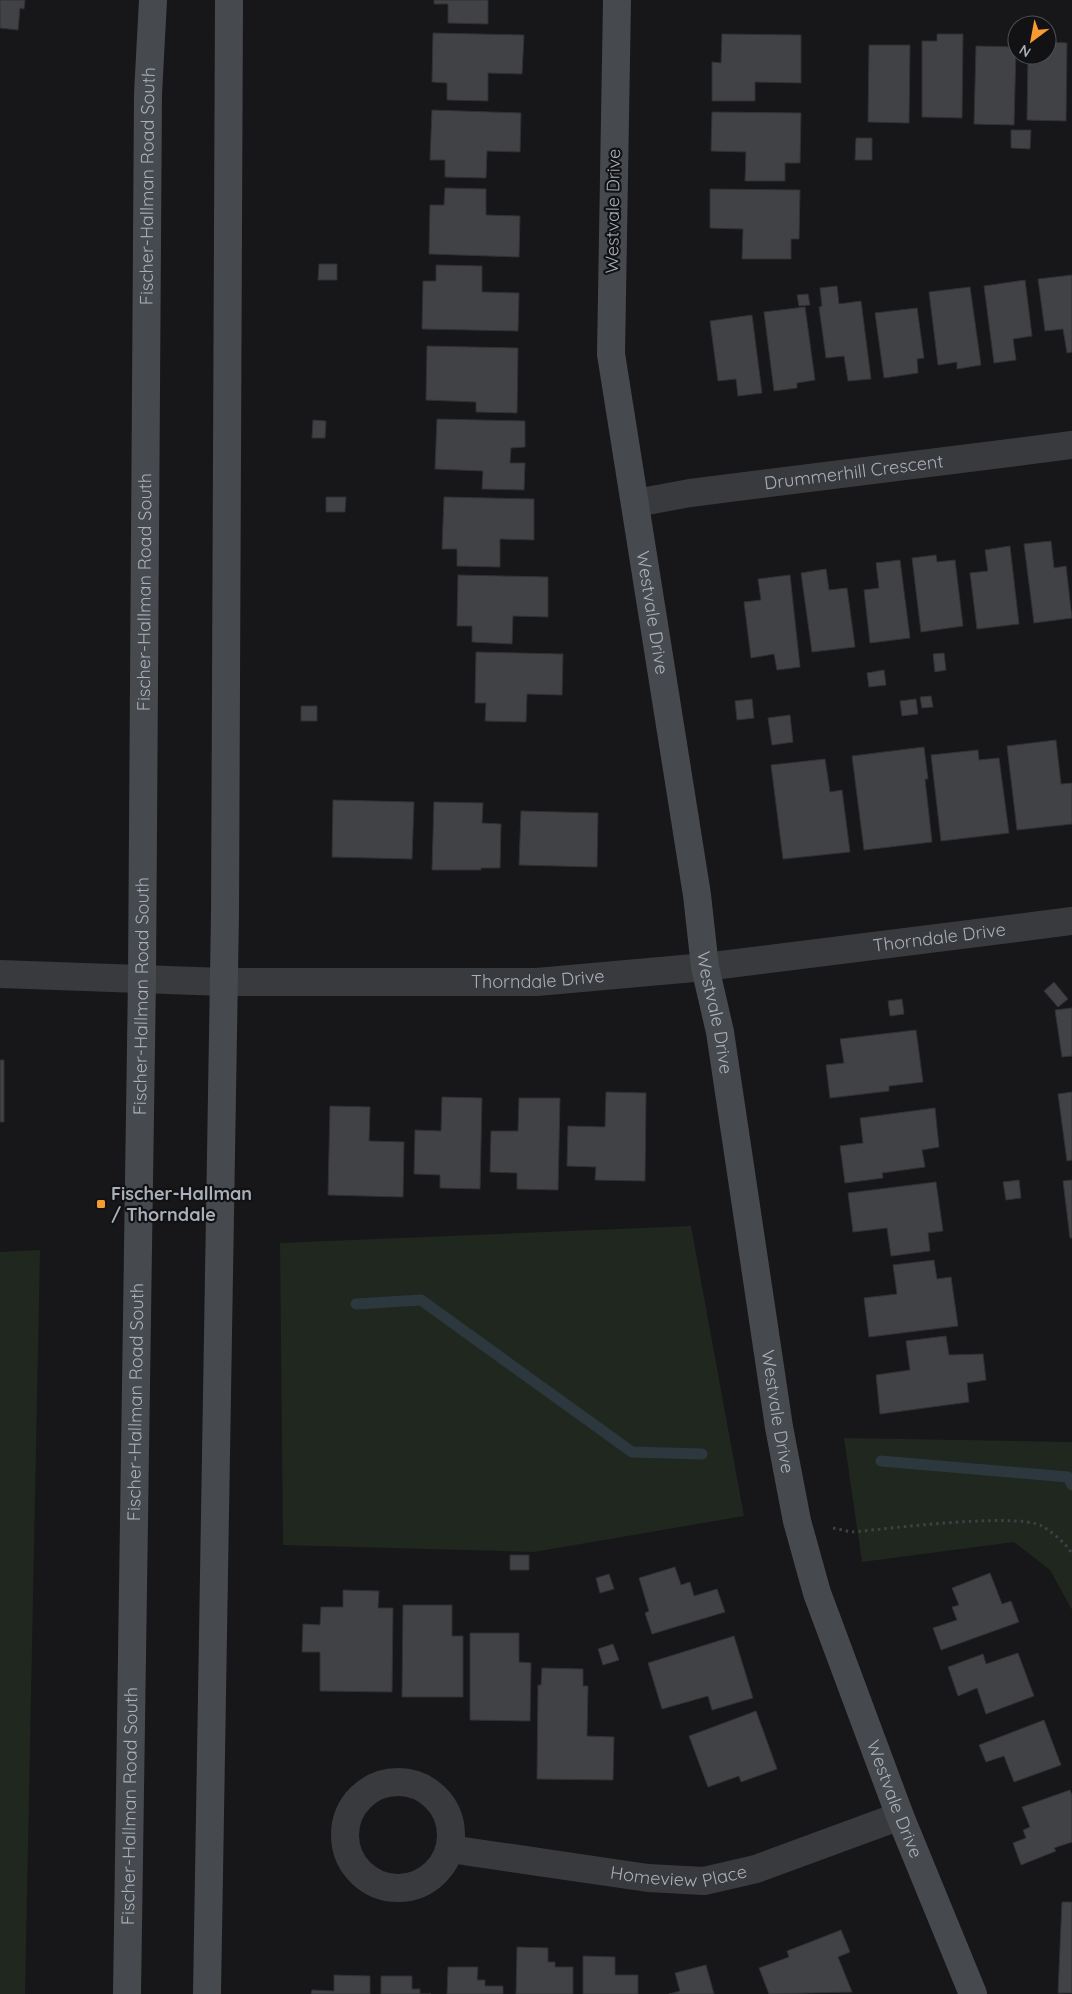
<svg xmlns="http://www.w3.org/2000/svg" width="1072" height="1994" viewBox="0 0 1072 1994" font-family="Quicksand,sans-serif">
	<rect width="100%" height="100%" fill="#171719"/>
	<path fill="#1f271f" d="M 691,1226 L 744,1516 L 534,1552 L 283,1545 L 280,1243 Z
		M 40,1250 L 25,1994 L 0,1994 L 0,1252 Z
		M 844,1438 L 1072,1442 L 1072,1610 L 1050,1570 L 1014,1542 L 862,1562 Z"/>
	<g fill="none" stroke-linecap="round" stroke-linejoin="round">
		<path stroke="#2c383e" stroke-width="11" d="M 356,1304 L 421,1300 L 632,1452 L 702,1454
			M 881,1461 L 1068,1477 L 1072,1485"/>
	</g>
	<path fill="#414246" stroke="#313135" d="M 0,0 L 25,0 L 24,9 L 20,8 L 18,30 L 0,28 Z
		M 434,0 L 488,0 L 488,24 L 448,23 L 448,4 L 434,4 Z
		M 433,33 L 524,35 L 522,74 L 488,73 L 488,101 L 447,100 L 447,83 L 432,82 Z
		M 722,34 L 801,35 L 801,83 L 755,82 L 755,101 L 712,101 L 712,62 L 721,63 Z
		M 937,34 L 963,34 L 962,118 L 922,117 L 922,41 L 937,41 Z
		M 1047,42 L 1067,43 L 1066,121 L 1027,120 L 1028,55 L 1047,55 Z
		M 869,45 L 910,45 L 909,123 L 868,122 Z
		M 976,46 L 1016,47 L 1014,125 L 974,124 Z
		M 432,110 L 521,113 L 520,152 L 487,151 L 486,178 L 445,177 L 445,160 L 430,160 Z
		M 712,112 L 801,113 L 800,163 L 785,163 L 785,181 L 745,181 L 746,152 L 711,151 Z
		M 1011,130 L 1031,130 L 1030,149 L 1011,148 Z
		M 856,138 L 872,138 L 872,160 L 855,160 Z
		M 445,188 L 486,189 L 486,215 L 520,216 L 519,257 L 429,254 L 430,205 L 444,205 Z
		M 710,189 L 800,190 L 799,239 L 791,239 L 791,259 L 742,259 L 743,229 L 710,228 Z
		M 319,264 L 337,264 L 337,280 L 318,280 Z
		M 436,265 L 482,266 L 482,292 L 519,293 L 518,331 L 422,329 L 423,281 L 436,281 Z
		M 1072,275 L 1072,352 L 1067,353 L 1063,329 L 1045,331 L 1038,279 Z
		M 1025,280 L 1032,336 L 1013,339 L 1016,360 L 994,363 L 984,286 Z
		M 837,286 L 839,304 L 861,301 L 871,379 L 848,381 L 844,356 L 826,358 L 819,307 L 822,306 L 820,288 Z
		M 970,287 L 981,365 L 957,369 L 957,362 L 938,365 L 929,292 Z
		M 808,294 L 810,305 L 799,306 L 797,295 Z
		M 805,307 L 815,380 L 797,383 L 797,388 L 774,391 L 764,312 Z
		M 917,308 L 924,358 L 917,359 L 918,373 L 884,378 L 875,313 Z
		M 752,315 L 762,393 L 738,396 L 736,379 L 718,381 L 710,321 Z
		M 427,346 L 518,348 L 517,413 L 476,412 L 476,402 L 426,400 Z
		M 437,419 L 525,421 L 525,447 L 511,448 L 510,463 L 525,463 L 524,490 L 482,489 L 483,471 L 435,469 Z
		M 313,420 L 326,421 L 325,438 L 312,438 Z
		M 326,497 L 346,497 L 345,512 L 326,512 Z
		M 444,497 L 534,499 L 534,540 L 500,539 L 500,567 L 457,566 L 457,549 L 442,549 Z
		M 1051,541 L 1054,568 L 1066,566 L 1072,618 L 1034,623 L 1024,544 Z
		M 1010,546 L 1019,624 L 977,629 L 970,573 L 988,571 L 985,550 Z
		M 936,555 L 937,562 L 955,560 L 963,626 L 921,632 L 912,558 Z
		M 900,560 L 910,638 L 870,643 L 864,590 L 879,588 L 876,563 Z
		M 826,569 L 829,590 L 847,588 L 855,647 L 812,652 L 801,573 Z
		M 458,575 L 548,577 L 548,617 L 513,616 L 512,644 L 472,642 L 472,626 L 457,626 Z
		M 790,575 L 800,667 L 777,670 L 774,654 L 751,658 L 744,602 L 761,600 L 758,579 Z
		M 476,652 L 563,654 L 562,695 L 527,694 L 526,722 L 485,721 L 486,703 L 475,703 Z
		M 944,653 L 946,670 L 935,672 L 933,654 Z
		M 884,670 L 886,685 L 869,687 L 867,673 Z
		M 931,696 L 933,707 L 922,708 L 920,697 Z
		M 752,699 L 754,718 L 737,720 L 735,701 Z
		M 916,699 L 918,714 L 902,716 L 900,701 Z
		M 301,706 L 317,706 L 317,721 L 301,721 Z
		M 790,715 L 793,742 L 772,745 L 768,718 Z
		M 1056,740 L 1061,784 L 1072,783 L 1072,824 L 1017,830 L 1007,746 Z
		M 924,747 L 928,779 L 925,779 L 932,842 L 864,850 L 852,756 Z
		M 978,750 L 979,760 L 999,758 L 1009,833 L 941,841 L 931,755 Z
		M 825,759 L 830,792 L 842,790 L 850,852 L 783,859 L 771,765 Z
		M 333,800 L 414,802 L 412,859 L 332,857 Z
		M 434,802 L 483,803 L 482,823 L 501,824 L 500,868 L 481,868 L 481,870 L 432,870 Z
		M 521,811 L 598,813 L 597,867 L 519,865 Z
		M 1054,982 L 1068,999 L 1058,1007 L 1044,991 Z
		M 902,999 L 904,1014 L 890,1016 L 888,1001 Z
		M 1072,1008 L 1072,1056 L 1062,1057 L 1055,1010 Z
		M 916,1030 L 923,1082 L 889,1086 L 889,1091 L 830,1098 L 826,1065 L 844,1063 L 840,1039 Z
		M 0,1060 L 4,1060 L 4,1122 L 0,1122 Z
		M 606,1092 L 646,1093 L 645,1181 L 595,1180 L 596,1167 L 567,1166 L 568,1126 L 605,1127 Z
		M 1072,1092 L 1072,1160 L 1067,1161 L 1058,1094 Z
		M 442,1097 L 482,1098 L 480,1189 L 440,1188 L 440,1175 L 414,1174 L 415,1130 L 441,1131 Z
		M 519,1098 L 560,1098 L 558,1190 L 517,1189 L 517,1173 L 490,1172 L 491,1131 L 518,1131 Z
		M 330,1106 L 370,1107 L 369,1141 L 404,1142 L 403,1197 L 328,1195 Z
		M 935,1108 L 939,1147 L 922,1150 L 925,1167 L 882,1173 L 883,1178 L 845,1183 L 840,1146 L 863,1143 L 860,1118 Z
		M 1019,1180 L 1021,1198 L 1006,1200 L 1003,1182 Z
		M 1072,1180 L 1072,1238 L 1070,1238 L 1063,1181 Z
		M 936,1182 L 943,1231 L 928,1233 L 930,1251 L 891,1256 L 887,1228 L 853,1232 L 848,1193 Z
		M 934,1260 L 937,1279 L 951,1277 L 958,1326 L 869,1337 L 864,1298 L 897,1294 L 893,1265 Z
		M 946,1336 L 949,1355 L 983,1354 L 986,1380 L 967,1383 L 969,1402 L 880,1414 L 876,1375 L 910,1370 L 906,1341 Z
		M 510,1555 L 529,1555 L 529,1570 L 510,1570 Z
		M 675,1567 L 681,1585 L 690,1582 L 694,1596 L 717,1589 L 725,1612 L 652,1634 L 645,1613 L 649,1611 L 639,1578 Z
		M 990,1573 L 1002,1604 L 1011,1601 L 1019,1622 L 941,1650 L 933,1628 L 957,1620 L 952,1607 L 959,1605 L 952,1588 Z
		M 609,1574 L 614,1589 L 600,1593 L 596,1578 Z
		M 343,1590 L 379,1591 L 378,1608 L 393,1608 L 392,1692 L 320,1691 L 320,1652 L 302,1652 L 303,1624 L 320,1625 L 321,1607 L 343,1607 Z
		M 403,1605 L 452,1605 L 452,1636 L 463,1636 L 463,1697 L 402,1697 Z
		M 470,1633 L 519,1633 L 519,1662 L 531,1663 L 530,1721 L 470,1720 Z
		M 734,1636 L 753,1698 L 712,1710 L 708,1696 L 662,1709 L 648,1663 Z
		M 613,1644 L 619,1660 L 603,1665 L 598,1649 Z
		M 1018,1653 L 1034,1696 L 986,1714 L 977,1688 L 958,1696 L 948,1667 L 983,1654 L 986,1664 Z
		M 542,1668 L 583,1669 L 583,1686 L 588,1686 L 587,1736 L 614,1737 L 613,1780 L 537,1779 L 538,1685 L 541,1685 Z
		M 756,1711 L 777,1769 L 741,1782 L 739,1776 L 708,1787 L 689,1736 Z
		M 1044,1720 L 1061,1765 L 1014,1782 L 1004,1756 L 986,1762 L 979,1745 Z
		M 1070,1790 L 1072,1795 L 1072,1842 L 1054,1848 L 1056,1851 L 1021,1865 L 1013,1843 L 1026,1838 L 1023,1830 L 1030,1827 L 1022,1807 Z
		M 1062,1902 L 1072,1902 L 1072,1993 L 1058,1993 Z
		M 841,1930 L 850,1952 L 838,1957 L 852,1992 L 769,1994 L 759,1968 L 789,1957 L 787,1951 Z
		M 517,1947 L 548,1948 L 548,1962 L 555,1962 L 555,1967 L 573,1967 L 573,1994 L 516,1994 Z
		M 583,1956 L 615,1957 L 615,1975 L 638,1975 L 638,1994 L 583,1994 Z
		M 706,1965 L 714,1994 L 669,1994 L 680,1991 L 675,1973 Z
		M 448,1967 L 478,1967 L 477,1980 L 485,1980 L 485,1986 L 503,1986 L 503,1994 L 447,1994 Z
		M 334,1975 L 370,1976 L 370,1994 L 311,1994 L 312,1990 L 334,1991 Z
		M 381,1976 L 412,1976 L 412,1989 L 420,1989 L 420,1994 L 431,1994 L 381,1994 Z"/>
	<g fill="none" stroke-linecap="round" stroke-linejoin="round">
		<path stroke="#3e4145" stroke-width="3" stroke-dasharray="2.5 4" stroke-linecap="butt" d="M 833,1528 L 852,1532 C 887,1529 1016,1512 1042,1526 C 1052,1532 1067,1544 1072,1554"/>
		<g stroke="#383a3e" stroke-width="28">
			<path id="s1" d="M 636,503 L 690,493 L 1072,445"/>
			<path id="s2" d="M 0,974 L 224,982 L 537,982 L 705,967 L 1072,921"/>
			<circle cx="398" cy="1835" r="53"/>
			<path id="s3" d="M 450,1849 L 648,1878 L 704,1881 L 756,1869 L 900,1816"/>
		</g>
		<g stroke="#46494e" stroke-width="28">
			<path id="s4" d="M 617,0 L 611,354 L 697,895 L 705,967 L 720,1032 L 779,1427 L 797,1521 L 817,1593 L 900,1816 L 973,1994"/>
			<path id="s5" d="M 127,1994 L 142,978 L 148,94 L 153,0"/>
			<path d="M 207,1994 L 225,914 L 229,0"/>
		</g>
	</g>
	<rect fill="#f79b31" stroke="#121214" stroke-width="2" x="96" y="1199" width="10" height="10" rx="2.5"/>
	<g text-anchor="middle" stroke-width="4.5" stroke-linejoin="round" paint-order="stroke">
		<g font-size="18" fill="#a9b0b9" stroke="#121214">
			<text dy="6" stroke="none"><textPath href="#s5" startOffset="1808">Fischer-Hallman Road South</textPath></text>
			<text transform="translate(613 211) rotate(-89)" y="6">Westvale Drive</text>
			<text dy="6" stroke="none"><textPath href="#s1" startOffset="220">Drummerhill Crescent</textPath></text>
			<text dy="6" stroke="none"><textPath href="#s5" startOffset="1402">Fischer-Hallman Road South</textPath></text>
			<text dy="6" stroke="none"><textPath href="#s4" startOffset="616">Westvale Drive</textPath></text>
			<text dy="6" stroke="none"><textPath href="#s2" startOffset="942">Thorndale Drive</textPath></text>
			<text dy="6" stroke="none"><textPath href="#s2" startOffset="538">Thorndale Drive</textPath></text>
			<text dy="6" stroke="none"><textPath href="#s5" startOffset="998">Fischer-Hallman Road South</textPath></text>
			<text dy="6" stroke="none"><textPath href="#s4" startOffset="1021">Westvale Drive</textPath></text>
			<text dy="6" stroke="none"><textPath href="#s5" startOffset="592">Fischer-Hallman Road South</textPath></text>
			<text dy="6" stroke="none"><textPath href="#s4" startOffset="1425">Westvale Drive</textPath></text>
			<text dy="6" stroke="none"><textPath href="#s4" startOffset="1831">Westvale Drive</textPath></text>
			<text dy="6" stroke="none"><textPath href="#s5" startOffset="188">Fischer-Hallman Road South</textPath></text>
			<text dy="6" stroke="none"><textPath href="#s3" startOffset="231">Homeview Place</textPath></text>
		</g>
		<g font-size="18" font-weight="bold" fill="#a9b0b9" stroke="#121214" text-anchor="start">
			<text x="111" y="1200">Fischer-Hallman<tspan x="111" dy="21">/ Thorndale</tspan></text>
		</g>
	</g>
	<g transform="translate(1032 40) rotate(212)"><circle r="24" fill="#121214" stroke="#4e5156"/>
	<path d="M0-4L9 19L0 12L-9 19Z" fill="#f79b31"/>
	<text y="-8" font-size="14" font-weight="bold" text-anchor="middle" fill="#a9b0b9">N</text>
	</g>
</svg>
